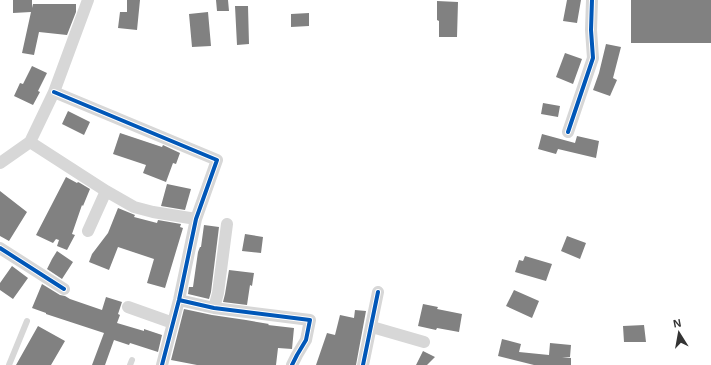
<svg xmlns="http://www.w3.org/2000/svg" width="711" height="365" viewBox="0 0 711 365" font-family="Arial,sans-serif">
	<rect width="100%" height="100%" fill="#fff"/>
	<path fill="#818181" d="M 13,0 L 32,0 L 32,8 L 33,4 L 76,4 L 76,12 L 67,35 L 39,32 L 34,55 L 22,53 L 31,12 L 13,13 Z
		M 127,0 L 140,0 L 137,30 L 118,28 L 120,12 L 127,12 Z
		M 216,0 L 228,0 L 229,11 L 217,11 Z
		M 567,0 L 581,0 L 577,23 L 563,21 Z
		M 631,0 L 711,0 L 711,43 L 631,43 Z
		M 437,1 L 458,2 L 457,37 L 439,37 L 439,21 L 437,20 Z
		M 235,6 L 248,6 L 249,44 L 237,45 Z
		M 208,12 L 211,46 L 192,47 L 189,14 Z
		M 309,13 L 309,26 L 291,27 L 291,14 Z
		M 606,44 L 621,47 L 613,78 L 617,80 L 610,96 L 593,90 L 599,73 Z
		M 565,53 L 582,59 L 573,84 L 556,77 Z
		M 32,66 L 47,73 L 38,91 L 40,92 L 33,105 L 14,96 L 20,83 L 23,84 Z
		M 543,103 L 560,106 L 558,117 L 541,114 Z
		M 68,111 L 90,122 L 84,135 L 62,124 Z
		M 120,133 L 162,147 L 163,145 L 180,153 L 176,164 L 173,163 L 166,182 L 143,173 L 146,165 L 113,154 Z
		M 542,134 L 575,143 L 577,136 L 599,141 L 596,158 L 558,149 L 556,154 L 538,149 Z
		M 66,177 L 77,183 L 78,182 L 80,183 L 90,189 L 83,206 L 82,205 L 72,234 L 75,235 L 67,250 L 57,246 L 59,240 L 56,239 L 53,243 L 36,235 Z
		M 167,184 L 191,189 L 185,210 L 161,206 Z
		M 0,191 L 27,212 L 9,241 L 0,236 Z
		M 118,208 L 135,215 L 134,217 L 157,223 L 158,220 L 181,224 L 180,227 L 183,228 L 165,288 L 147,283 L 154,259 L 118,247 L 109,270 L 89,262 L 92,254 L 108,233 Z
		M 204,225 L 219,227 L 211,292 L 209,299 L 188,294 L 189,287 L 193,287 L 198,252 L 200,247 L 201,247 Z
		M 245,234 L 263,237 L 261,253 L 242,251 Z
		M 567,236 L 586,243 L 580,259 L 561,251 Z
		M 57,251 L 73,262 L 62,279 L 47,269 L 52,259 Z
		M 525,256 L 552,264 L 546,281 L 515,272 L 519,260 L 523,261 Z
		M 12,266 L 28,278 L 13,299 L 0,290 L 0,283 Z
		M 229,270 L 254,273 L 252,286 L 250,285 L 247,305 L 223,302 L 225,294 Z
		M 42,284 L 60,295 L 65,296 L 70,299 L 102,310 L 106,297 L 122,302 L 118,314 L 120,315 L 117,323 L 144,331 L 144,329 L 162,335 L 158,352 L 130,343 L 129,345 L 114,340 L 105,365 L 92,365 L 104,333 L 46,314 L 46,313 L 32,308 Z
		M 514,290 L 539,301 L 532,318 L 506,306 Z
		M 423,304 L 438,307 L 437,309 L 462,314 L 459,332 L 437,328 L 436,330 L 418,326 Z
		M 184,309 L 212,315 L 246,320 L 269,324 L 268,325 L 294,328 L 292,349 L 278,348 L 276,365 L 197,365 L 171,360 Z
		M 355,310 L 366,311 L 356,365 L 316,365 L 327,333 L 335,335 L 340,315 L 354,318 Z
		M 644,325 L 646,342 L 624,342 L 623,326 Z
		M 38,326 L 65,341 L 51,365 L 16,365 Z
		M 502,339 L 521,344 L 519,352 L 549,355 L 550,343 L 571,345 L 570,357 L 562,357 L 571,358 L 571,365 L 534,365 L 498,356 Z
		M 423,351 L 435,357 L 427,365 L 416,365 Z"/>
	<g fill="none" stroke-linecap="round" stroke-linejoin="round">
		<path stroke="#d7d7d7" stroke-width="6" d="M 9,365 L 27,321
			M 130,365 L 132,360"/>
		<path stroke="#d7d7d7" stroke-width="12" d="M 54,92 L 217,160 L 196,219 L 179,300 L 162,365
			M 568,132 L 593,58 L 591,30 L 592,0
			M 30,142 L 106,191 L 134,207 L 153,212 L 196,219
			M 0,163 L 30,142 L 54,92 L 88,0
			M 88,231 L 106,191
			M 0,248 L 64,289
			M 179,300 L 214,308 L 310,320 L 306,340 L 297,355 L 292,365
			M 128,307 L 173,323
			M 214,308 L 218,293 L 227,224
			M 372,327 L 424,342
			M 363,365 L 378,292"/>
		<defs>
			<path id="cycleway" d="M 54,92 L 217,160 L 196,219 L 179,300 L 162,365
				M 568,132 L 593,58 L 591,30 L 592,0
				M 0,248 L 64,289
				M 179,300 L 214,308 L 310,320 L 306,340 L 297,355 L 292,365
				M 363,365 L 378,292"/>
		</defs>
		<use href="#cycleway" stroke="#fff" stroke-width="6"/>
		<use href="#cycleway" stroke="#0057b8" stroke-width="4"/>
	</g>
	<g transform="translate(679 333) rotate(349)" stroke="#ffffff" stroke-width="3" paint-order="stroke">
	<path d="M0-3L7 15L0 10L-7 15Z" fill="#333333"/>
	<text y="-6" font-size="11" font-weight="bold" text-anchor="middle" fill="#333333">N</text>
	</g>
</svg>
